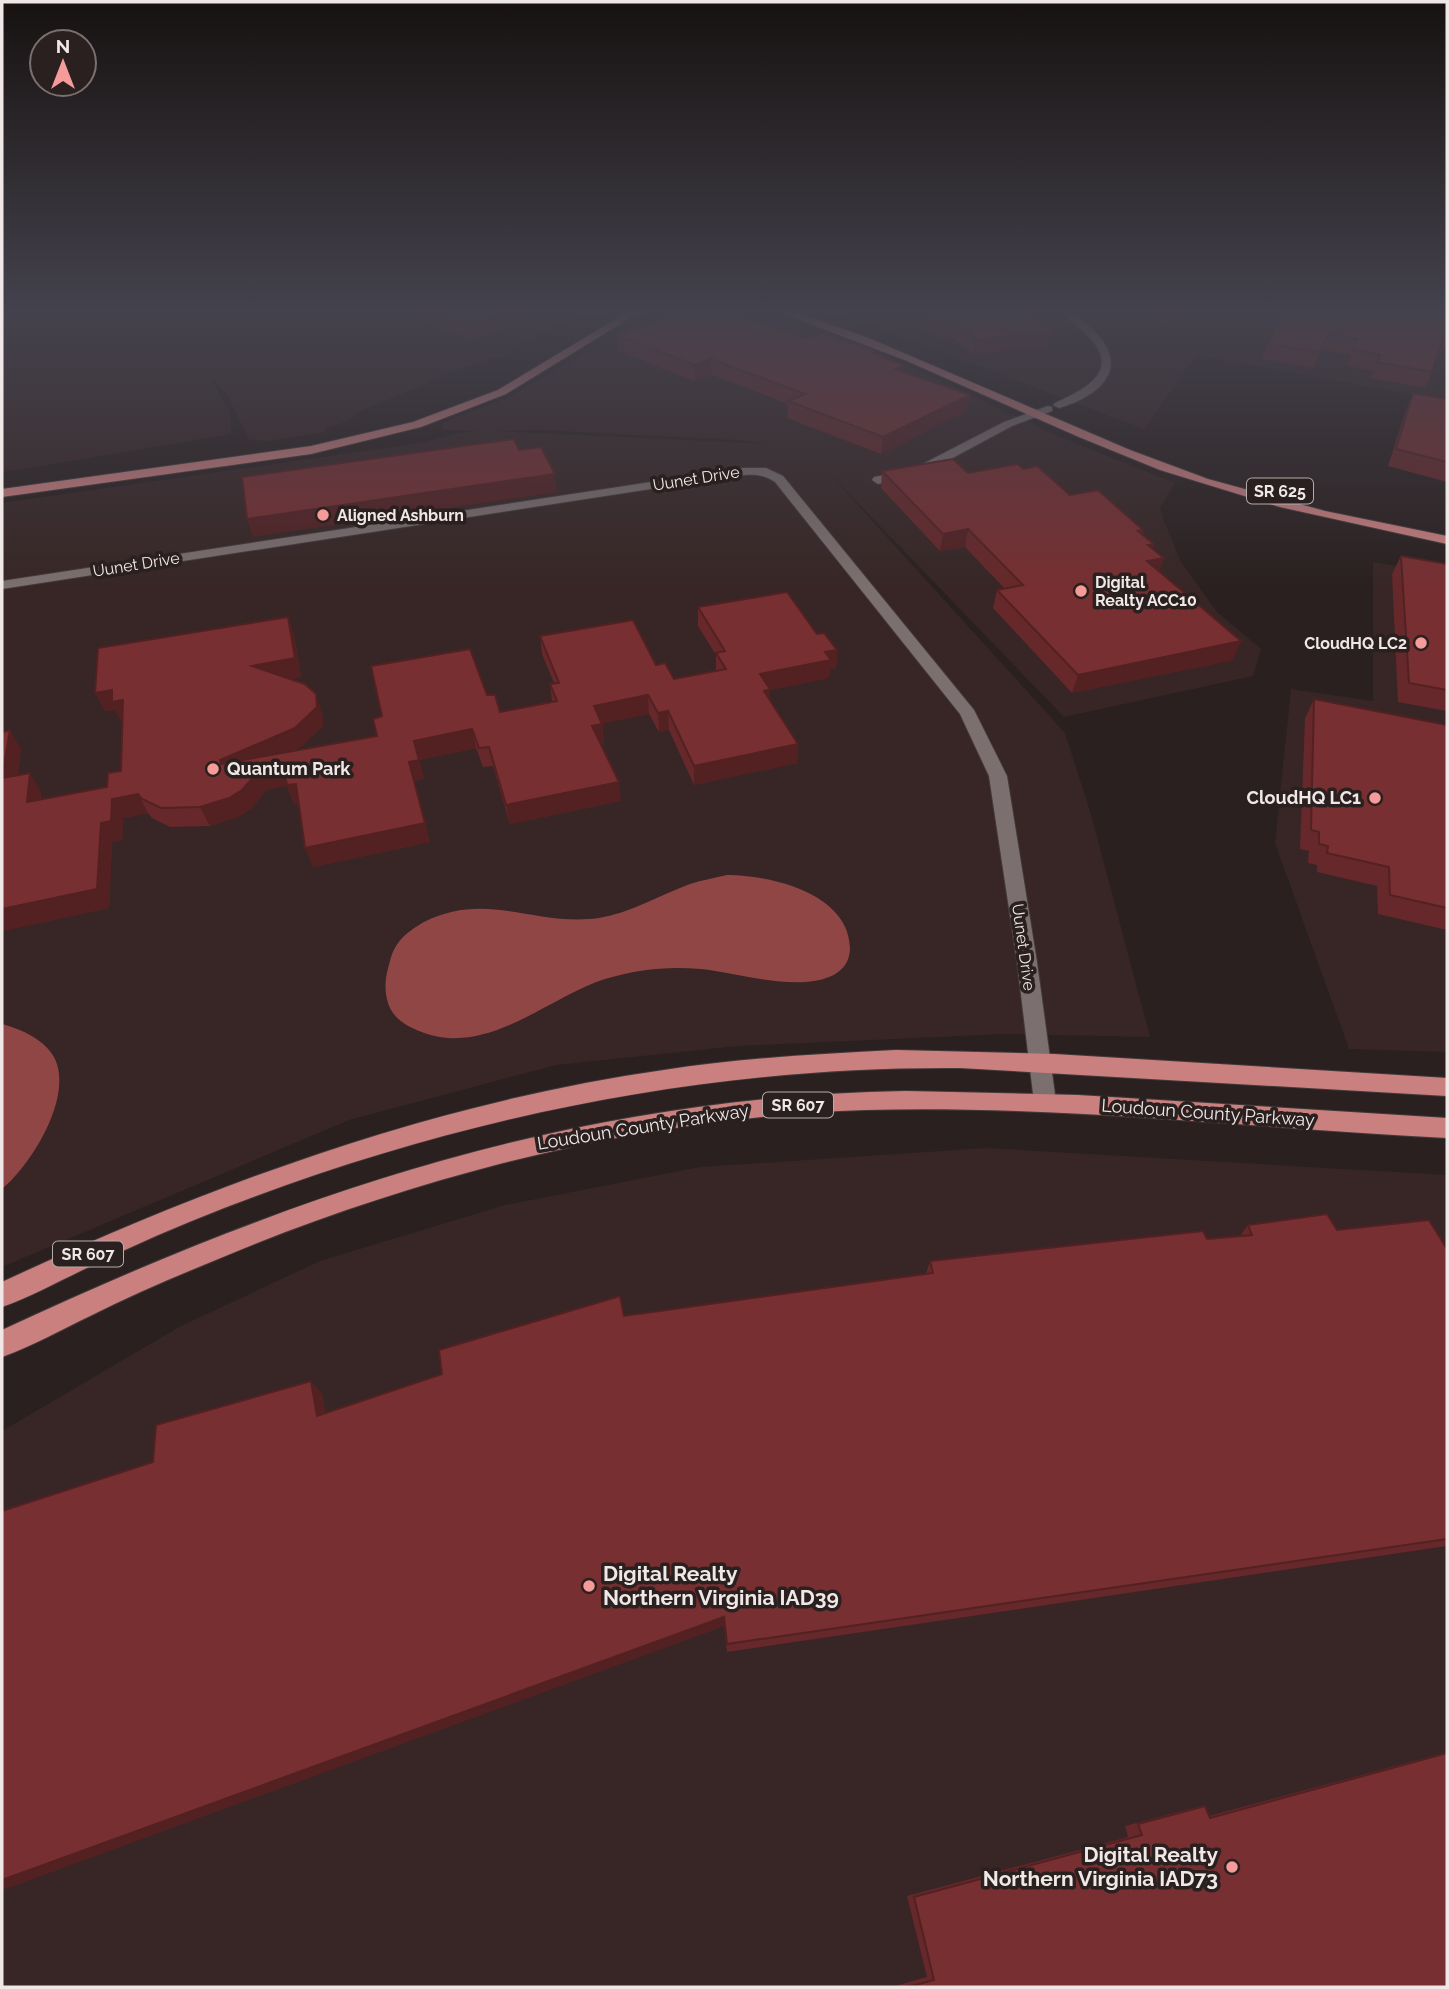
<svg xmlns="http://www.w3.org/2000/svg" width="1449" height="1989" viewBox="0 0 1449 1989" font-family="Raleway,sans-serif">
	<rect width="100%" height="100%" fill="#2a201f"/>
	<path fill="#372625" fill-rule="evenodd" d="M 2,310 L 591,310 L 510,349 L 511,353 L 501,358 L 488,359 L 461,369 L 361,411 L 346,422 L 324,428 L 326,432 L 269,441 L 249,440 L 226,393 L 209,375 L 231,415 L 231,434 L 2,472 Z
		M 662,310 L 762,310 L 847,337 L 1062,438 L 1175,483 L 1160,508 L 1164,521 L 1181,562 L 1217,612 L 1261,649 L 1253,676 L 1064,717 L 827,471 L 1065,733 L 1091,814 L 1150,1037 L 1005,1034 L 738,1046 L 556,1065 L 349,1120 L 2,1267 L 2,503 L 421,443 L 458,433 L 477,431 L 442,430 L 442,423 L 507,398 ZM 541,430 L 737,440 L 767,444 L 494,431 Z
		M 831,310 L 1447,310 L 1447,401 L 1197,355 L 1144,429 Z
		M 1373,562 L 1447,574 L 1447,1052 L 1349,1049 L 1275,843 L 1291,689 L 1373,701 Z
		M 986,1148 L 1447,1175 L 1447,1987 L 2,1987 L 2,1431 L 181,1326 L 320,1261 L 505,1205 L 700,1167 Z"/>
	<path fill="#914646" d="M 727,875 C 769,875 849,893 850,948 C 850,962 842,972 829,977 C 795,991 738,973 701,969 C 668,966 638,969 605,979 C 546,998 486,1059 419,1031 C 407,1026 396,1020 390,1008 C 383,992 385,977 390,961 C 395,941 407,932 424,922 C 487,890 535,927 599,918 C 630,913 660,895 690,884 C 702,880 715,878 727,875 Z
		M 2,1024 C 21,1029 46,1040 55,1059 C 73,1098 31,1165 2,1189 Z"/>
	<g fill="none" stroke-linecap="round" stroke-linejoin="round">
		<defs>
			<path id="minor" d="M 1060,310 L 1070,310 C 1079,320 1091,326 1099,336 C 1130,373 1094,398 1059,408 L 1053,405 L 1055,403 C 1084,390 1122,371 1089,337 C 1079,327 1068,321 1060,310 Z
				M 1048,406 L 1052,407 L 1052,411 L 1012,426 L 919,476 L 878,484 L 872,480 L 874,477 L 911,470 L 1004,422 Z
				M 743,468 L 766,468 L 783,476 L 974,710 L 1007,776 L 1037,962 L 1056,1102 L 1053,1109 L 1045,1111 L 1037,1109 L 1034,1102 L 1017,962 L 989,776 L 960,714 L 775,482 C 762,473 750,474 735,476 L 2,589 L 2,581 Z"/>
			<path id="major" d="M 631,310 L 643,310 L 506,394 L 421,427 L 311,454 L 2,497 L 2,489 L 311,446 L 413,422 L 498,390 Z
				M 774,310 L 790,310 L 871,339 L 1130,450 L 1208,479 L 1325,511 L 1447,536 L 1447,544 L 1280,507 L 1160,470 L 1079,437 L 907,361 Z
				M 896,1050 L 1054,1054 L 1447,1078 L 1447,1096 L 960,1068 C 707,1066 459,1117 224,1208 C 180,1225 136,1244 93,1265 C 63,1279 33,1296 2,1307 L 2,1282 C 213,1184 433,1103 664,1070 C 741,1058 818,1054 896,1050 Z
				M 906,1091 L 1078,1095 L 1447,1118 L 1447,1138 C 1253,1128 1059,1105 865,1110 C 743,1114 621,1133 503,1163 C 402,1189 302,1223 206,1264 C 167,1280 128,1297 90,1316 C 61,1330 32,1346 2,1357 L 2,1330 C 298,1192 576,1097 906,1091 Z"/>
		</defs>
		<use href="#minor" stroke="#433a3a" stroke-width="2"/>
		<use href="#major" stroke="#433a3a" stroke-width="2"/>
		<use href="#minor" fill="#7c6f6f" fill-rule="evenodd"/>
		<use href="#major" fill="#cb8080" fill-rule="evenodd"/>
	</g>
	<path fill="#66282a" d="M 393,310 L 554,310 L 472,340 Z
		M 905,310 L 1045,310 L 1043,324 L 1048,346 L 973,355 L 953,338 L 944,336 L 934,337 Z
		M 1105,310 L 1204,310 L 1182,329 Z
		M 1427,310 L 1447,310 L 1447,343 L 1442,354 L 1438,353 L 1432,372 L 1425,388 L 1370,378 L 1374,371 L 1347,366 L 1351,355 L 1322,350 L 1313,368 L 1261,359 L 1267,344 L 1426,314 Z
		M 617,335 L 807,338 L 876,354 L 888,358 L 888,360 L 904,365 L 903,372 L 970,395 L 967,411 L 881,454 L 787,418 L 788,404 L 712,375 L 695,381 L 618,351 Z
		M 1413,393 L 1447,399 L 1447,482 L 1388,466 L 1406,410 Z
		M 1023,469 L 1070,495 L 1143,530 L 1142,534 L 1152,548 L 1164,558 L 1159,571 L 1233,660 L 1072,693 L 993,608 L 997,590 L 1005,589 L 965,547 L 940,551 L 881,488 L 882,471 L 968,473 Z
		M 1401,556 L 1447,564 L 1447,711 L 1398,702 L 1392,574 Z
		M 698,607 L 817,634 L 837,650 L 836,668 L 830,669 L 829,678 L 770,690 L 770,701 L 798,744 L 797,763 L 694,785 L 669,730 L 659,732 L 649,714 L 602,723 L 604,743 L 601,743 L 621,801 L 510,824 L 493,766 L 483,767 L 476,748 L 419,760 L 424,779 L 414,781 L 430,842 L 313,867 L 299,804 L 294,804 L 287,786 L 266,790 L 251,809 L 238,817 L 210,826 L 170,827 L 152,818 L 148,813 L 123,818 L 122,840 L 112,842 L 109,908 L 2,931 L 2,732 L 21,749 L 18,775 L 41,792 L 41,799 L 107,787 L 121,771 L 123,721 L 121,721 L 115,710 L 105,711 L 95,693 L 294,635 L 301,677 L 291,679 L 322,713 L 323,726 L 302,746 L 290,752 L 377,736 L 487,695 L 500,712 L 552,702 L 550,684 L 554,683 L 542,654 L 540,636 L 656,665 L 674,679 L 716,671 L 716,655 L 698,626 Z
		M 1314,699 L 1447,725 L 1447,930 L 1378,914 L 1377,886 L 1317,872 L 1317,865 L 1308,863 L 1309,851 L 1300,849 L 1305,718 Z
		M 1248,1225 L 1337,1230 L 1447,1249 L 1447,1546 L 727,1652 L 724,1626 L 2,1890 L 2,1511 L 153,1462 L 311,1381 L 322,1394 L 325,1413 L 624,1316 L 926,1274 L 930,1261 L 1240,1236 Z
		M 1447,1752 L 1447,1987 L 899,1987 L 898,1985 L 927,1977 L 907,1896 L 1128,1837 L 1125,1826 L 1189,1809 L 1205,1806 L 1209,1816 Z"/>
	<path fill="#532122" d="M 510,310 L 554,310 L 472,340 L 470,325 Z
		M 1045,310 L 1042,325 L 1027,312 L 1040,310 Z
		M 1191,310 L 1204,310 L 1182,329 L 1186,314 Z
		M 946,320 L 944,336 L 934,337 L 936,321 Z
		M 1052,331 L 1048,346 L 973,355 L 975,339 Z
		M 711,359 L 712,375 L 695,381 L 694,365 Z
		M 904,365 L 902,381 L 895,369 Z
		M 970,395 L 967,411 L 881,454 L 883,437 Z
		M 555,474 L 557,492 L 253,537 L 247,519 Z
		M 968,529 L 965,547 L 940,551 L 943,534 Z
		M 1154,544 L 1148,561 L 1164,558 L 1158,576 L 1141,579 L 1148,545 Z
		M 288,617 L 294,635 L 301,677 L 259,684 L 252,666 Z
		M 1241,641 L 1233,660 L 1072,693 L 1078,675 Z
		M 837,650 L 836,668 L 830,669 L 829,678 L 770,690 L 770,708 L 763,710 L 760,674 L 825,652 Z
		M 112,690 L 123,700 L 133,719 L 121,721 L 115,710 L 105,711 L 95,693 Z
		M 316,694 L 322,713 L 323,726 L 302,746 L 228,779 L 220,760 Z
		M 648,695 L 649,714 L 596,725 L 594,706 Z
		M 668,711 L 669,730 L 659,732 L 658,713 Z
		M 602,724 L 604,743 L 594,745 L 592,726 Z
		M 472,729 L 476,748 L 419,760 L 424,779 L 414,781 L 430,842 L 313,867 L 305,848 L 409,762 L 414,741 Z
		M 10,730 L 21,749 L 15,797 L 2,778 Z
		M 798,744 L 797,763 L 694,785 L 694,766 Z
		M 283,766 L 296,784 L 303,803 L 294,804 L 287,786 L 266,790 L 251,809 L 238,817 L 210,826 L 200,807 L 259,771 Z
		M 30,773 L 41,792 L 39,821 L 27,802 Z
		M 619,782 L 621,801 L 510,824 L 506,805 Z
		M 138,794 L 148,813 L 123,818 L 122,840 L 112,842 L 109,908 L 2,931 L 2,909 L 112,799 Z
		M 311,1381 L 322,1394 L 328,1428 L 317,1416 Z
		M 724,1617 L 724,1626 L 2,1890 L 2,1880 Z"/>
	<path fill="#772f31" stroke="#532122" stroke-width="2" d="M 431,310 L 510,310 L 470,325 Z
		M 686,310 L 724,310 L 807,338 L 821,333 L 876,351 L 873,353 L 888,358 L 886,359 L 904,365 L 895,369 L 970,395 L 883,437 L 788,401 L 805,394 L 711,359 L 694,365 L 617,335 Z
		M 923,310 L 1040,310 L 1027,312 L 1052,331 L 975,339 L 955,322 L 946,320 L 936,321 Z
		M 1170,310 L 1191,310 L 1186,314 Z
		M 1286,310 L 1399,310 L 1428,314 L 1429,310 L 1447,310 L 1447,338 L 1443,338 L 1432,372 L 1377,362 L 1380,355 L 1353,350 L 1357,339 L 1328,334 L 1320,352 L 1267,344 Z
		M 1413,393 L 1447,399 L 1447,462 L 1396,449 Z
		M 514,439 L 519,450 L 541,447 L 555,474 L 247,519 L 242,477 Z
		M 953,459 L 968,473 L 1018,464 L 1023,469 L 1037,466 L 1070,495 L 1098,490 L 1143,530 L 1138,531 L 1154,544 L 1148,545 L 1164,558 L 1147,561 L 1241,641 L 1078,675 L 997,590 L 1023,585 L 968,529 L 943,534 L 882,471 Z
		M 1401,556 L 1447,564 L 1447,690 L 1409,683 Z
		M 787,592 L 817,634 L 824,633 L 837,650 L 825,652 L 831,660 L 760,674 L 770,689 L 764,691 L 798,744 L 694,766 L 668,711 L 658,713 L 648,695 L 594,706 L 602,724 L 592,726 L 619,782 L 506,805 L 489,747 L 479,748 L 472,729 L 414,741 L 419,760 L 409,762 L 425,823 L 305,848 L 296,784 L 287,785 L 283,766 L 259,771 L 242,790 L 229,798 L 200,807 L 161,808 L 142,799 L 138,794 L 112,799 L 111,821 L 101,823 L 97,889 L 2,909 L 2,732 L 10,730 L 2,778 L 30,773 L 27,802 L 107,787 L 108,773 L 121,771 L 123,700 L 112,702 L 112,690 L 95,693 L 98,648 L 288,617 L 295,658 L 252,666 L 305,684 L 316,694 L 317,707 L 295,728 L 220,760 L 221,764 L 377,736 L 373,719 L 382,716 L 371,666 L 470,649 L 487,695 L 495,695 L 500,712 L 557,701 L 550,684 L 559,683 L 540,636 L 633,620 L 656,665 L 665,663 L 674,679 L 726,669 L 716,653 L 725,651 L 698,607 Z
		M 1314,699 L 1447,725 L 1447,908 L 1390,895 L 1389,867 L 1327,853 L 1328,846 L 1319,844 L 1319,832 L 1311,830 Z
		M 1327,1214 L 1337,1230 L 1429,1220 L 1447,1249 L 1447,1539 L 727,1644 L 724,1617 L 2,1880 L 2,1511 L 153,1462 L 156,1425 L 311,1381 L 317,1416 L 442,1374 L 439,1350 L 620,1296 L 624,1316 L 933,1273 L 930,1261 L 1203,1231 L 1207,1239 L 1252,1235 L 1248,1225 Z
		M 1447,1753 L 1447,1987 L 908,1987 L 934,1980 L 914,1897 L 1142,1835 L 1138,1824 L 1205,1806 L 1210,1818 Z"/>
	<linearGradient id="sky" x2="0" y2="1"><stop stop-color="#171211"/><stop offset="0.53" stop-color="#44424d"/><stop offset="1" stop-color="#44424d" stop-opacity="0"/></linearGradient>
	<rect width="1449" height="589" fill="url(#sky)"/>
	<g fill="#f59b99" stroke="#2a201f" stroke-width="2.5">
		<circle cx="323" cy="515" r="7"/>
		<circle cx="1081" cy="591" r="7"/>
		<circle cx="1421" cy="643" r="7"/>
		<circle cx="213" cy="769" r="7"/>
		<circle cx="1375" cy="798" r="7"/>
		<circle cx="589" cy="1586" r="7"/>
		<circle cx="1232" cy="1867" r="7"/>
	</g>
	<g text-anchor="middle" stroke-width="7" stroke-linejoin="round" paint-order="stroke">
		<g font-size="16" fill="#efe8e7" stroke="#2a201f">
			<text transform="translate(696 478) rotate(-9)" y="6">Uunet Drive</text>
			<text transform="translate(136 564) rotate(-9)" y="6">Uunet Drive</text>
			<text transform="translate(1024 947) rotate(82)" y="6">Uunet Drive</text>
		</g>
		<g fill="#2a201f" stroke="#b4acab" stroke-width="2">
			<rect x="1247" y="478.5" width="66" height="25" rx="5"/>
			<rect x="763" y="1092.5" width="70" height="25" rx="5"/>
			<rect x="53" y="1241.5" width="70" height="25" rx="5"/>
		</g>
		<g font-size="16" font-weight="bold" fill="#efe8e7">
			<text x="1280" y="497">SR 625</text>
			<text x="798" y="1111">SR 607</text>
			<text x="88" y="1260">SR 607</text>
		</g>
		<g font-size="16" font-weight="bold" fill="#efe8e7" stroke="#2a201f" text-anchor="start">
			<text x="337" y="521">Aligned Ashburn</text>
			<text x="1095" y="588">Digital<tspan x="1095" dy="18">Realty ACC10</tspan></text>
			<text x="1407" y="649" text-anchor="end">CloudHQ LC2</text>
		</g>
		<g font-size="18" font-weight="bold" fill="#efe8e7" stroke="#2a201f" text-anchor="start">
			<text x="227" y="775">Quantum Park</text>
			<text x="1361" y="804" text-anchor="end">CloudHQ LC1</text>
		</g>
		<g font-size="18" fill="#efe8e7" stroke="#2a201f">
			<text transform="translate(1208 1113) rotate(4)" y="6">Loudoun County Parkway</text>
			<text transform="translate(643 1127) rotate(-9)" y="6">Loudoun County Parkway</text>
		</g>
		<g font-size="21" font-weight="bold" fill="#efe8e7" stroke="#2a201f" text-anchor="start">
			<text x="603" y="1581">Digital Realty<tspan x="603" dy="24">Northern Virginia IAD39</tspan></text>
			<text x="1218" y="1862" text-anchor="end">Digital Realty<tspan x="1218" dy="24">Northern Virginia IAD73</tspan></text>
		</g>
	</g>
	<rect width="1449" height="1989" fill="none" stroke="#efe8e7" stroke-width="7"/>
	<g transform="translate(63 63)"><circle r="33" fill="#2a201f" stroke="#79706f" stroke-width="2"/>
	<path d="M0-5L12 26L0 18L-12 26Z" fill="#f59b99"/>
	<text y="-10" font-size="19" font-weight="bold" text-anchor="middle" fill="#efe8e7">N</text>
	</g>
</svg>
